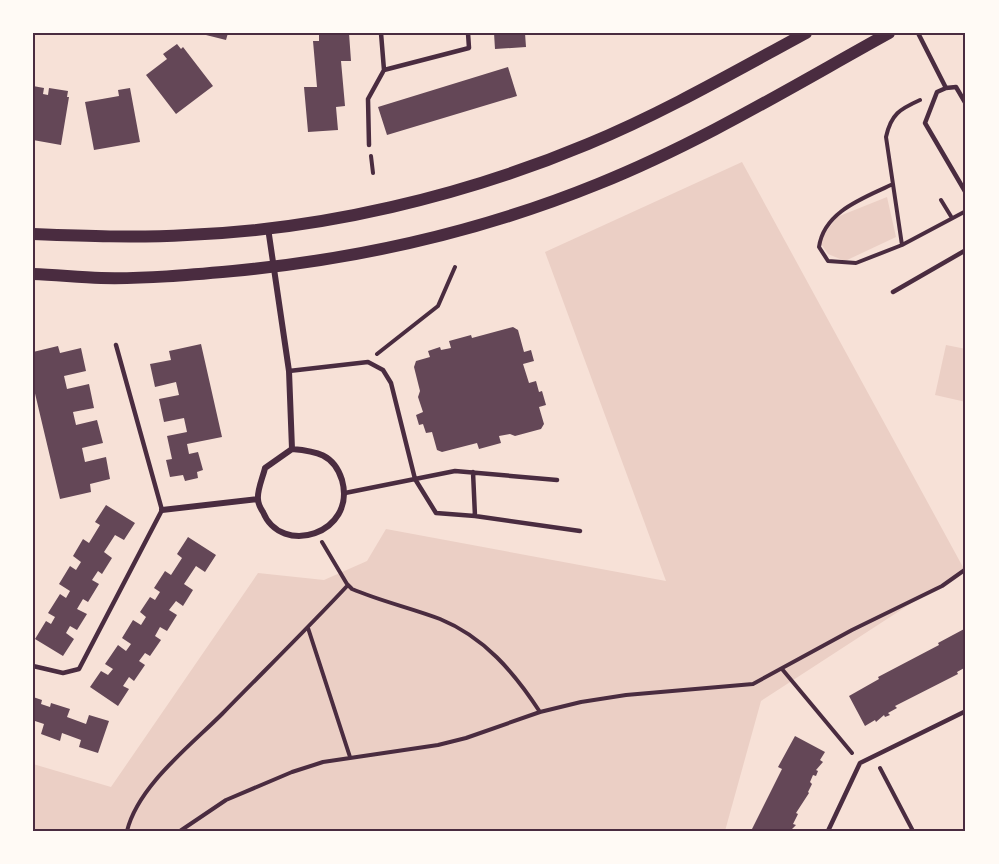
<svg xmlns="http://www.w3.org/2000/svg" width="999" height="864" viewBox="0 0 999 864" font-family="Manrope,sans-serif">
	<rect width="100%" height="100%" fill="#f7e1d7"/>
	<path fill="#ebcfc5" d="M 742,162 L 964,569 L 761,701 L 725,831 L 33,831 L 33,764 L 111,787 L 258,573 L 324,580 L 367,561 L 386,529 L 666,581 L 545,252 Z
		M 887,197 L 896,237 L 845,261 L 828,254 L 819,241 L 837,217 Z
		M 946,345 L 966,349 L 966,402 L 935,395 Z"/>
	<path fill="#644757" d="M 198,33 L 228,33 L 226,40 Z
		M 319,33 L 349,33 L 351,61 L 341,61 L 345,106 L 336,107 L 338,130 L 308,132 L 304,87 L 317,87 L 313,41 L 319,41 Z
		M 494,33 L 525,33 L 526,47 L 495,49 Z
		M 177,44 L 181,49 L 183,47 L 213,86 L 176,114 L 146,75 L 167,59 L 163,54 Z
		M 508,67 L 517,96 L 387,135 L 378,107 Z
		M 33,86 L 44,88 L 43,94 L 48,95 L 49,88 L 68,91 L 67,97 L 69,97 L 61,145 L 33,140 Z
		M 130,88 L 140,142 L 94,150 L 85,102 L 119,96 L 118,90 Z
		M 513,327 L 518,330 L 524,352 L 531,350 L 534,361 L 523,364 L 529,383 L 536,381 L 539,392 L 542,391 L 546,405 L 539,407 L 544,424 L 541,429 L 515,436 L 510,434 L 499,436 L 501,443 L 479,449 L 477,443 L 442,452 L 437,450 L 432,432 L 426,433 L 423,424 L 419,425 L 416,415 L 423,412 L 418,397 L 420,391 L 414,367 L 416,361 L 430,357 L 428,351 L 440,347 L 441,350 L 451,348 L 449,341 L 471,335 L 472,338 Z
		M 201,344 L 222,437 L 187,444 L 189,454 L 198,452 L 203,470 L 197,472 L 198,478 L 185,481 L 183,475 L 170,477 L 166,460 L 172,459 L 167,436 L 187,432 L 184,418 L 164,422 L 159,399 L 179,395 L 176,382 L 155,387 L 150,364 L 171,360 L 169,351 Z
		M 58,346 L 60,353 L 81,348 L 86,371 L 64,376 L 67,389 L 89,384 L 94,408 L 73,412 L 76,425 L 97,420 L 103,443 L 82,448 L 85,462 L 106,457 L 110,479 L 90,484 L 91,492 L 60,499 L 33,385 L 33,352 Z
		M 106,505 L 135,523 L 124,540 L 115,535 L 104,552 L 112,558 L 102,574 L 98,571 L 92,580 L 99,584 L 88,602 L 83,599 L 77,609 L 87,614 L 77,630 L 70,626 L 66,633 L 74,639 L 63,656 L 35,639 L 46,621 L 51,624 L 55,617 L 48,613 L 60,594 L 66,598 L 70,591 L 59,584 L 70,566 L 76,570 L 81,562 L 73,556 L 83,539 L 89,543 L 100,525 L 95,522 Z
		M 188,537 L 216,555 L 205,572 L 196,566 L 184,584 L 193,590 L 183,606 L 176,601 L 169,610 L 177,615 L 167,631 L 160,627 L 155,636 L 161,640 L 150,656 L 145,653 L 139,661 L 145,665 L 134,681 L 129,677 L 123,686 L 129,689 L 118,706 L 90,687 L 101,671 L 108,675 L 113,669 L 105,664 L 118,645 L 126,651 L 131,644 L 122,638 L 133,620 L 141,625 L 146,617 L 140,612 L 150,597 L 155,600 L 160,592 L 154,588 L 165,571 L 171,575 L 182,558 L 177,554 Z
		M 966,628 L 966,667 L 957,672 L 958,674 L 895,706 L 897,708 L 888,713 L 890,715 L 885,717 L 884,715 L 876,722 L 875,720 L 865,726 L 849,696 L 879,679 L 878,677 L 939,645 L 938,643 Z
		M 33,697 L 42,700 L 41,704 L 50,707 L 51,703 L 70,709 L 67,717 L 86,724 L 89,715 L 109,721 L 98,753 L 79,747 L 81,740 L 62,733 L 60,741 L 41,734 L 44,724 L 35,721 L 33,725 Z
		M 795,736 L 825,752 L 820,760 L 823,762 L 816,770 L 818,771 L 816,776 L 813,775 L 810,782 L 812,784 L 808,792 L 809,793 L 796,813 L 798,814 L 793,824 L 796,825 L 790,831 L 751,831 L 782,769 L 778,767 Z"/>
	<g fill="none" stroke-linecap="round" stroke-linejoin="round">
		<path stroke="#4a2c40" stroke-width="4" d="M 371,156 L 373,173
			M 893,184 C 864,198 824,211 819,247 L 828,261 L 856,263 L 902,245 L 966,211
			M 941,200 L 952,218
			M 902,245 L 886,137 C 891,114 900,109 920,100
			M 377,354 L 438,306 L 455,267
			M 322,542 L 347,584 L 352,589 C 380,601 411,608 440,619 C 484,637 514,672 540,712
			M 308,628 L 350,757
			M 782,669 L 852,753
			M 880,768 L 913,831
			M 127,831 C 138,786 190,746 222,714 C 264,671 307,629 348,585
			M 180,831 L 226,800 L 292,772 L 323,762 L 438,745 L 466,738 L 540,712 L 581,702 L 626,695 L 753,684 L 852,630 L 942,586 L 966,569"/>
		<path stroke="#4a2c40" stroke-width="4.5" d="M 381,33 L 384,70 L 469,48 L 468,33
			M 918,33 L 946,88 L 956,87 L 966,104
			M 946,88 L 937,92 L 925,123 L 966,193
			M 369,145 L 368,99 L 384,70
			M 893,292 L 966,250
			M 289,371 L 368,362 L 383,370 L 391,383 L 415,479 L 436,513 L 475,516 L 580,531
			M 473,472 L 475,516
			M 345,493 L 455,471 L 557,480
			M 33,666 L 63,673 L 79,669 L 162,510 L 116,345
			M 828,831 L 860,763 L 966,711"/>
		<path stroke="#4a2c40" stroke-width="6" d="M 268,228 L 289,371 L 292,449
			M 292,449 C 316,451 334,454 342,480 C 357,534 281,557 263,512 C 261,509 258,503 258,499 C 257,490 263,477 265,468 Z
			M 162,510 L 258,499"/>
		<path stroke="#4a2c40" stroke-width="12" d="M 33,234 C 84,236 136,238 187,235 C 321,230 464,196 588,144 C 663,113 734,72 806,33
			M 33,274 C 56,275 78,277 101,278 C 145,279 189,275 233,271 C 360,259 480,232 598,184 C 700,143 793,86 889,33"/>
	</g>
	<rect width="999" height="864" fill="none" stroke="#fffaf5" stroke-width="69"/>
	<rect x="34" y="34" width="930" height="796" fill="none" stroke="#4a2c40" stroke-width="2"/>
</svg>
